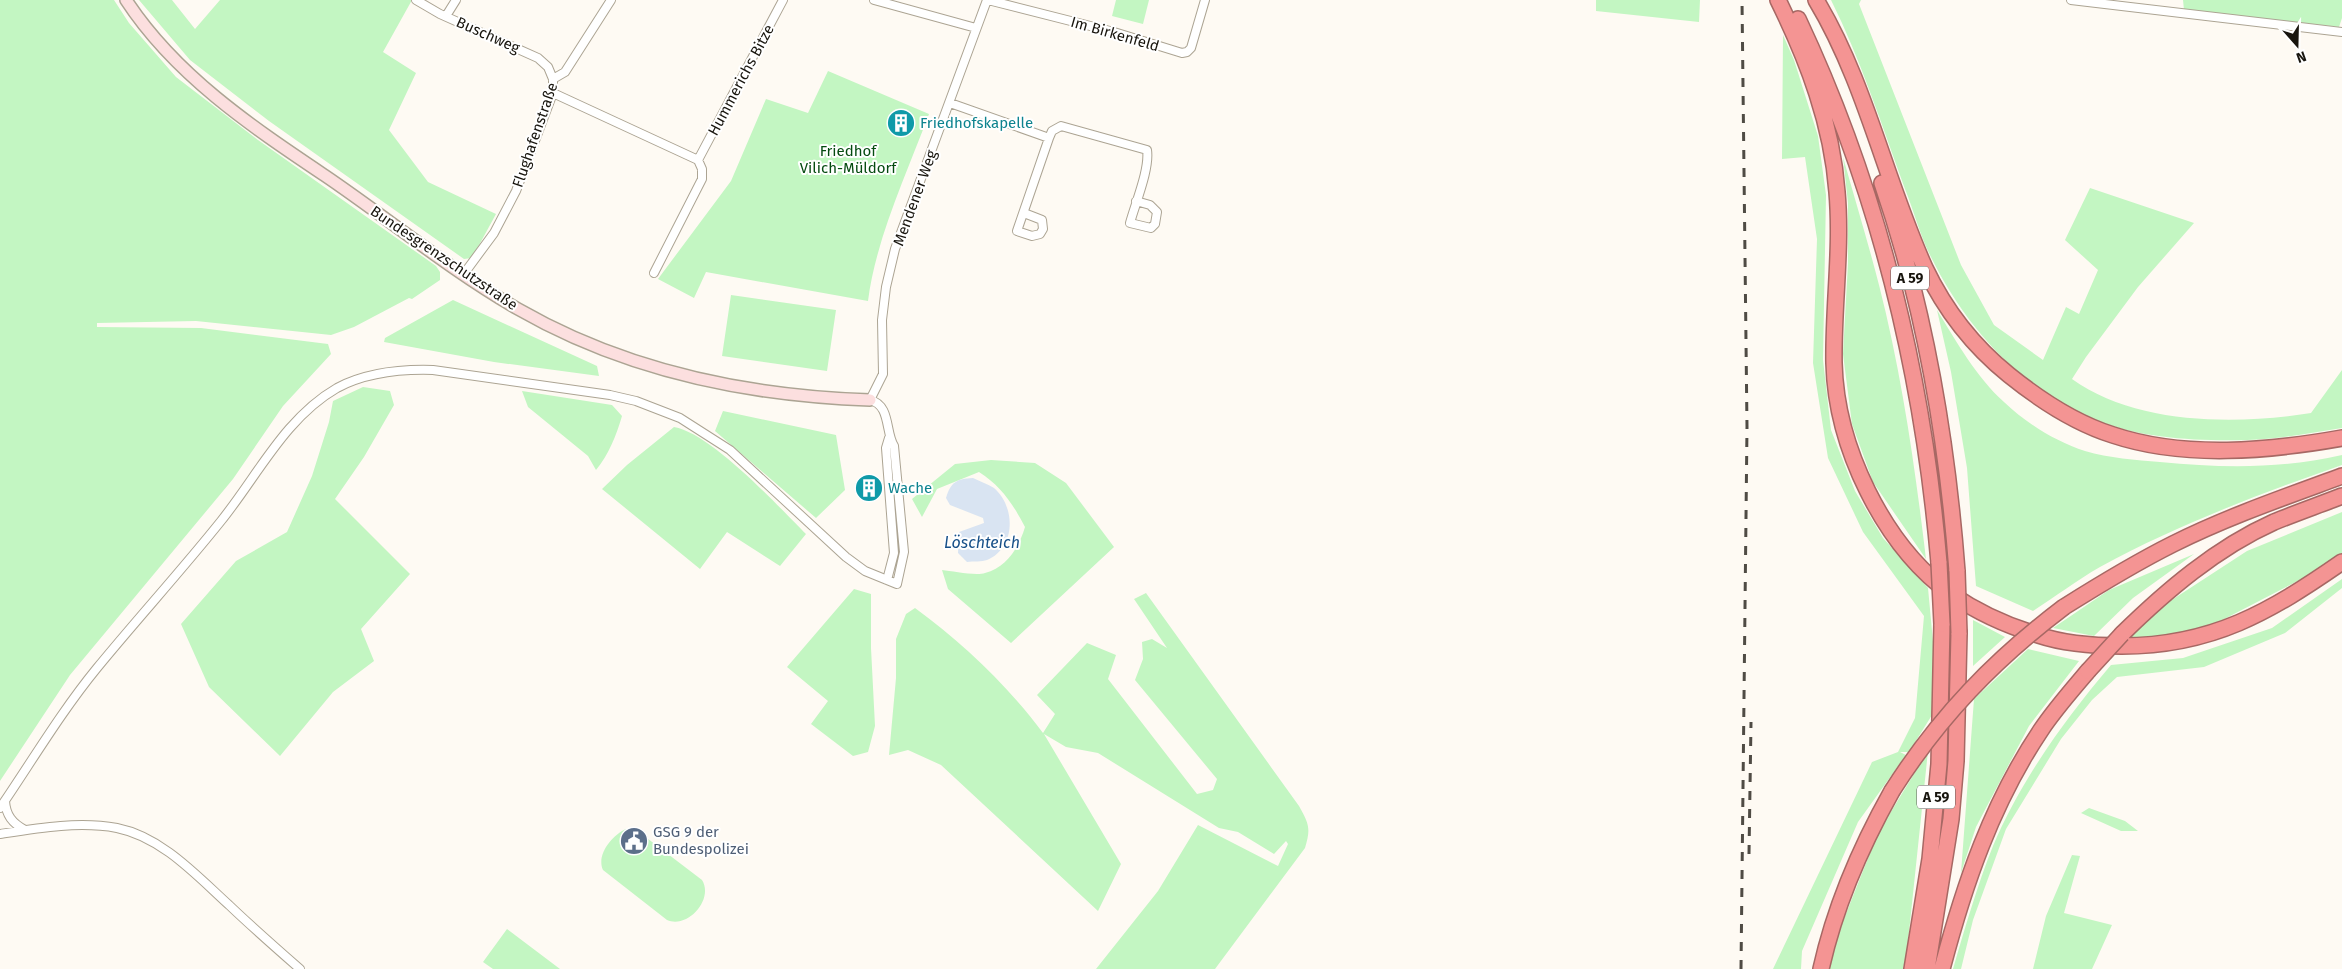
<svg xmlns="http://www.w3.org/2000/svg" width="2342" height="969" viewBox="0 0 2342 969" font-family="'Fira Sans',sans-serif">
	<rect width="100%" height="100%" fill="#fefaf3"/>
	<path fill="#c3f6c2" d="M 0,0 L 114,0 L 129,23 L 176,77 L 258,140 L 436,266 L 440,272 L 440,280 L 412,299 L 409,298 L 354,327 L 331,335 L 196,321 L 97,323 L 97,327 L 201,328 L 328,344 L 331,354 L 283,406 L 233,479 L 70,675 L 0,781 Z
		M 139,0 L 172,0 L 195,29 L 220,0 L 412,0 L 383,52 L 416,73 L 389,130 L 428,182 L 496,214 L 472,258 L 464,259 L 269,121 L 190,60 Z
		M 1116,0 L 1149,0 L 1143,24 L 1112,16 Z
		M 1596,0 L 1700,0 L 1699,22 L 1596,11 Z
		M 1831,0 L 1861,0 L 1859,4 L 1961,265 L 1994,325 L 2043,360 L 2066,307 L 2079,314 L 2098,270 L 2065,240 L 2090,188 L 2194,223 L 2138,287 L 2086,357 L 2072,379 C 2136,425 2236,425 2311,413 L 2342,370 L 2342,428 C 2311,433 2279,439 2247,440 C 2198,441 2142,439 2096,420 C 2021,389 1966,328 1931,257 C 1920,236 1914,211 1905,189 C 1882,126 1861,60 1831,0 Z
		M 2183,0 L 2342,0 L 2342,18 L 2339,27 L 2184,10 Z
		M 1783,35 L 1794,60 L 1818,136 L 1826,195 L 1823,360 L 1831,430 L 1855,491 L 1883,538 L 1928,588 L 1935,663 L 1932,715 L 1909,752 L 1900,752 L 1906,755 L 1858,822 L 1802,951 L 1801,969 L 1773,969 L 1872,762 L 1898,752 L 1915,718 L 1924,616 L 1863,532 L 1828,458 L 1813,363 L 1817,239 L 1805,157 L 1782,159 Z
		M 828,71 L 929,114 C 907,173 876,238 868,301 L 706,272 L 694,298 L 658,279 L 731,181 L 766,99 L 808,113 Z
		M 1843,157 C 1855,200 1868,242 1879,285 C 1902,375 1915,467 1926,559 L 1873,482 L 1852,424 L 1843,354 L 1848,263 L 1848,203 Z
		M 731,295 L 836,310 L 827,371 L 722,356 Z
		M 453,300 L 597,366 L 599,376 L 494,362 L 384,342 L 385,338 Z
		M 1937,310 C 1956,341 1977,378 2004,402 C 2026,423 2056,442 2085,451 C 2109,458 2136,460 2160,462 C 2223,468 2280,469 2342,455 L 2342,465 C 2259,494 2177,525 2100,567 C 2077,580 2055,597 2033,611 L 1976,586 L 1967,468 L 1951,372 Z
		M 363,387 L 390,391 L 394,405 L 364,457 L 335,499 L 410,574 L 361,629 L 374,661 L 333,692 L 280,756 L 209,687 L 181,624 L 236,561 L 287,532 L 312,476 L 329,422 L 333,401 Z
		M 522,391 L 612,405 L 622,416 C 616,436 609,454 596,470 L 588,456 L 528,407 Z
		M 723,411 L 836,435 L 845,490 L 816,518 L 715,431 Z
		M 674,427 C 711,433 778,506 806,534 L 780,566 L 727,532 L 700,569 L 602,489 L 627,465 Z
		M 991,460 L 1035,463 L 1066,483 L 1114,547 L 1011,643 L 948,589 L 942,570 C 952,571 976,576 985,573 C 1007,567 1019,547 1025,527 C 1013,504 1001,486 979,472 L 937,489 L 922,517 L 912,499 L 955,464 Z
		M 2342,512 L 2342,554 L 2313,573 L 2205,629 L 2156,638 L 2129,638 L 2161,607 L 2247,551 Z
		M 2194,554 L 2133,598 L 2094,636 L 2053,628 L 2109,590 Z
		M 2342,579 L 2342,588 L 2285,633 L 2204,667 L 2117,677 L 2092,700 L 2061,739 L 2006,829 L 1973,920 L 1961,969 L 1953,969 C 1965,928 1977,886 1993,846 C 2021,780 2065,719 2111,665 L 2183,658 L 2272,628 Z
		M 854,589 L 871,594 L 871,648 L 875,726 L 868,752 L 853,756 L 811,724 L 828,701 L 787,667 Z
		M 1146,593 L 1299,806 C 1309,824 1311,828 1305,848 L 1215,969 L 1096,969 L 1158,891 L 1198,825 L 1278,866 L 1288,844 L 1286,841 L 1274,854 L 1238,832 L 1219,828 L 1098,753 L 1066,747 L 1044,734 L 1121,864 L 1098,911 L 941,765 L 908,750 L 889,755 L 896,678 L 896,639 L 906,614 L 915,608 C 963,643 1007,685 1043,733 L 1055,714 L 1037,695 L 1087,643 L 1116,655 L 1108,679 L 1197,794 L 1213,790 L 1217,779 L 1135,680 L 1143,659 L 1142,642 L 1152,639 L 1167,648 L 1134,599 Z
		M 1973,620 L 2005,637 L 1973,666 Z
		M 2028,649 L 2079,661 L 2029,726 L 1976,827 L 1961,873 L 1974,699 Z
		M 1928,751 L 1907,951 L 1903,969 L 1829,969 L 1832,949 L 1878,833 Z
		M 2089,808 L 2125,821 L 2138,831 L 2121,831 L 2081,813 Z
		M 626,829 L 639,832 L 702,880 C 714,899 688,929 667,920 L 603,870 C 596,855 612,835 626,829 Z
		M 2072,855 L 2080,856 L 2064,913 L 2112,925 L 2092,969 L 2033,969 L 2046,916 Z
		M 507,929 L 560,969 L 493,969 L 483,962 Z"/>
	<path fill="#d9e4f2" d="M 973,478 C 979,481 988,484 994,488 C 1016,507 1016,548 987,560 C 982,562 973,561 967,562 L 958,553 L 959,532 L 984,523 L 983,518 L 950,505 L 946,498 C 951,482 956,479 973,478 Z"/>
	<g fill="none" stroke-linecap="round" stroke-linejoin="round">
		<defs>
			<path id="street" d="M 416,0 L 440,14 L 538,58 L 548,67 L 553,79
				M 874,0 L 976,28
				M 988,0 L 1114,32 L 1182,53 L 1187,52 L 1191,48 L 1205,0
				M 2071,0 L 2342,32
				M 446,16 L 456,0
				M 553,93 L 698,160 L 783,0
				M 950,103 L 1049,138 L 1052,131 L 1061,126 L 1147,150 C 1150,169 1135,204 1130,223 L 1151,228 L 1155,224 L 1157,212 L 1150,205 L 1136,201
				M 1024,213 L 1042,220 L 1043,229 L 1040,234 L 1032,236 L 1017,231 L 1049,138
				M 654,273 L 702,179 L 702,169 L 698,160
				M 463,275 L 494,233 L 516,191 L 553,93 L 553,79 L 565,72 L 611,0
				M 887,580 L 894,553 L 886,448 L 889,438
				M 5,801 C 6,815 12,823 25,830
				M 0,808 C 32,761 61,712 97,668 C 138,618 181,571 221,521 C 258,475 285,418 337,388 C 367,372 400,369 433,370 L 610,395 L 636,401 L 680,418 L 730,450 L 846,557 L 865,571 L 897,584 L 904,552 L 894,446 C 885,432 891,405 870,400 L 883,374 L 882,320 L 886,287 L 895,249 L 987,0
				M 0,834 C 38,828 79,821 117,828 C 162,837 197,876 229,905 C 252,927 276,948 300,969"/>
			<path id="secondary" d="M 126,0 C 175,75 251,126 324,175 C 389,219 450,270 518,309 C 626,371 747,396 870,400"/>
			<path id="highway" d="M 1778,0 C 1808,61 1832,124 1837,192 C 1842,249 1833,307 1834,363 C 1836,446 1883,545 1951,594 C 1977,612 2008,626 2038,635 C 2065,644 2093,646 2122,646 C 2212,646 2270,612 2342,562
				M 1816,0 C 1866,83 1885,180 1925,268 C 1945,310 1973,346 2009,375 C 2040,400 2075,423 2113,435 C 2185,459 2269,451 2342,438
				M 1798,19 C 1879,191 1923,375 1939,563
				M 1882,183 C 1925,308 1947,439 1957,571
				M 2064,607 C 2099,585 2135,563 2173,544 C 2227,517 2285,497 2342,476
				M 2122,634 C 2166,591 2216,548 2274,522 C 2296,513 2319,505 2342,496
				M 1821,969 C 1835,906 1860,848 1892,791
				M 1912,969 L 1930,859 L 1939,764 L 1942,624
				M 1927,969 L 1951,819 L 1956,761 L 1959,633
				M 1942,969 C 1964,885 1992,803 2041,730 C 2055,709 2072,690 2088,671"/>
		</defs>
		<use href="#street" stroke="#aca493" stroke-width="10"/>
		<use href="#secondary" stroke="#aca493" stroke-width="14"/>
		<use href="#highway" stroke="#a76864" stroke-width="18"/>
		<use href="#street" stroke="#fff" stroke-width="8"/>
		<use href="#secondary" stroke="#fcdfdf" stroke-width="11"/>
		<use href="#highway" stroke="#f49493" stroke-width="15"/>
		<path stroke="#4f4b44" stroke-width="3" stroke-dasharray="9 9" stroke-linecap="butt" d="M 1749,854 L 1751,722
			M 1741,969 L 1747,427 L 1742,0"/>
		<defs>
			<path id="highway-bridge" d="M 1939,563 L 1942,624
				M 1957,571 L 1959,633
				M 2088,671 L 2122,634
				M 1892,791 C 1939,717 1994,660 2064,607"/>
		</defs>
		<use href="#highway-bridge" stroke="#a76864" stroke-width="18" stroke-linecap="butt"/>
		<use href="#highway-bridge" stroke="#f49493" stroke-width="15"/>
	</g>
	<defs>
		<symbol id="building-disc" viewBox="-11 -11 22 22"><circle r="9.5" fill="#0f9aa8" stroke="#fff"/><path d="M-4-6H4V6H1V3H-1V6H-4ZM-2.5-4.3h1.7v1.8h-1.7ZM.8-4.3h1.7v1.8H.8ZM-2.5-1h1.7V.8h-1.7ZM.8-1h1.7V.8H.8Z" fill="#fff"/></symbol>
		<symbol id="civic-disc" viewBox="-11 -11 22 22"><circle r="9.5" fill="#5c6f8a" stroke="#fff"/><path d="M-.6-6.5H3V-4.5H.6V-3L4-1V1h2V6H-6V1h2V-1L-.6-3ZM-1.2 2.5V6h2.4V2.5Z" fill="#fff"/></symbol>
	</defs>
	<g fill-rule="evenodd">
		<use href="#building-disc" x="885" y="107" width="32" height="32"/>
		<use href="#building-disc" x="853" y="472" width="32" height="32"/>
		<use href="#civic-disc" x="618" y="825" width="32" height="32"/>
	</g>
	<g text-anchor="middle" stroke-width="4" stroke-linejoin="round" paint-order="stroke">
		<g fill="#fff" stroke="#5d5b56" stroke-width="1">
			<rect x="1891" y="266.5" width="38" height="23" rx="4"/>
			<rect x="1917" y="785.5" width="38" height="23" rx="4"/>
		</g>
		<g font-size="14" font-weight="bold" fill="#18150e">
			<text x="1910" y="283">A 59</text>
			<text x="1936" y="802">A 59</text>
		</g>
		<g font-size="15" fill="#18150e" stroke="#fff">
			<text transform="translate(1115 34) rotate(16)" y="5">Im Birkenfeld</text>
			<text transform="translate(488 35) rotate(24)" y="5">Buschweg</text>
			<text transform="translate(741 80) rotate(-62)" y="5">Hummerichs Bitze</text>
			<text transform="translate(535 135) rotate(-71)" y="5">Flughafenstraße</text>
			<text transform="translate(915 198) rotate(-70)" y="5">Mendener Weg</text>
			<text transform="translate(444 258) rotate(34)" y="5">Bundesgrenzschutzstraße</text>
		</g>
		<g font-size="15" fill="#0d838f" stroke="#fff" text-anchor="start">
			<text x="920" y="128">Friedhofskapelle</text>
			<text x="888" y="493">Wache</text>
		</g>
		<g font-size="15" fill="#054b10" stroke="#fff">
			<text x="848" y="156">Friedhof<tspan x="848" dy="17">Vilich-Müldorf</tspan></text>
		</g>
		<g font-size="15" fill="#4e5e75" stroke="#fff" text-anchor="start">
			<text x="653" y="837">GSG 9 der<tspan x="653" dy="17">Bundespolizei</tspan></text>
		</g>
		<g font-size="16" font-style="italic" fill="#175089" stroke="#fff">
			<text x="982" y="548">Löschteich</text>
		</g>
	</g>
	<g transform="translate(2297 45) rotate(160)" stroke="#ffffff" stroke-width="4" paint-order="stroke">
	<path d="M0-4L9 19L0 12L-9 19Z" fill="#18150e"/>
	<text y="-8" font-size="14" font-weight="bold" text-anchor="middle" fill="#18150e">N</text>
	</g>
</svg>
